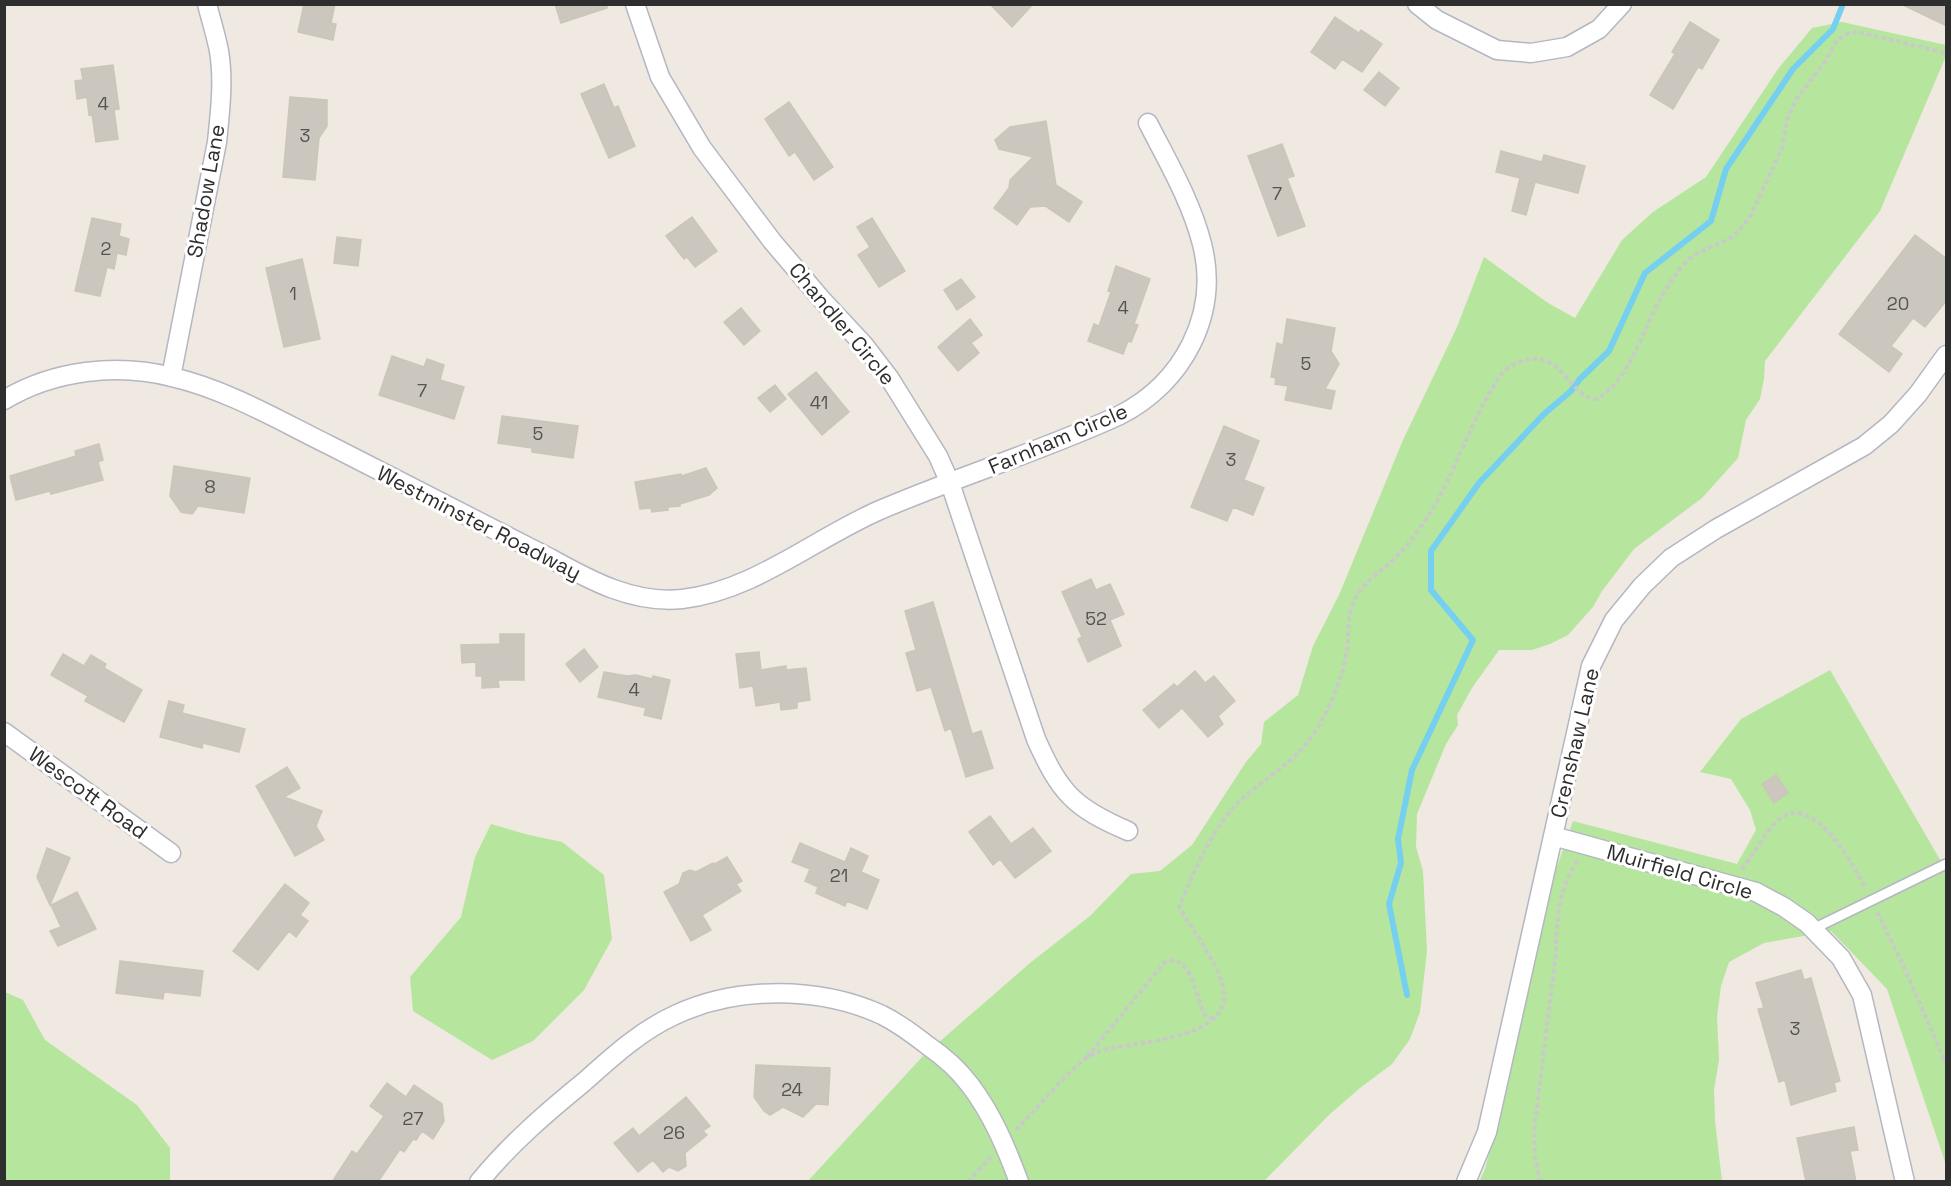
<svg xmlns="http://www.w3.org/2000/svg" width="1951" height="1186" viewBox="0 0 1951 1186" font-family="'Space Grotesk',sans-serif">
	<rect width="100%" height="100%" fill="#efe9e1"/>
	<path fill="#b6e59e" d="M 1842,22 L 1946,45 L 1946,56 L 1880,211 L 1765,361 L 1764,379 L 1760,399 L 1746,420 L 1738,458 L 1702,498 L 1634,549 L 1602,591 L 1593,607 L 1568,635 L 1550,644 L 1532,650 L 1499,650 L 1472,688 L 1457,715 L 1458,725 L 1446,744 L 1417,814 L 1416,847 L 1423,871 L 1427,951 L 1420,1012 L 1410,1039 L 1392,1064 L 1360,1088 L 1330,1114 L 1264,1181 L 807,1182 L 923,1056 L 1030,963 L 1090,916 L 1131,874 L 1160,871 L 1192,845 L 1246,762 L 1261,744 L 1264,722 L 1298,695 L 1313,646 L 1339,595 L 1403,440 L 1457,327 L 1484,257 L 1548,303 L 1575,318 L 1622,240 L 1653,212 L 1706,177 L 1778,69 L 1812,28 Z
		M 1830,670 L 1946,870 L 1946,1165 L 1887,989 L 1831,931 L 1764,943 L 1729,962 L 1721,986 L 1717,1017 L 1719,1060 L 1714,1090 L 1715,1121 L 1722,1181 L 1479,1182 L 1485,1169 L 1505,1095 L 1552,881 L 1573,821 L 1737,864 L 1756,830 L 1750,810 L 1731,779 L 1700,772 L 1741,719 Z
		M 491,824 L 525,834 L 562,842 L 604,875 L 612,939 L 584,990 L 533,1041 L 492,1060 L 413,1011 L 410,977 L 461,917 L 475,857 Z
		M 5,992 L 23,1000 L 45,1040 L 137,1105 L 170,1148 L 170,1181 L 5,1181 Z"/>
	<g fill="none" stroke-linecap="round" stroke-linejoin="round">
		<path stroke="#75cff0" stroke-width="6" d="M 1407,995 L 1389,904 L 1401,863 L 1398,839 L 1412,770 L 1473,640 L 1431,590 L 1431,551 L 1479,483 L 1544,414 L 1571,391 L 1580,379 L 1609,351 L 1645,273 L 1711,221 L 1726,169 L 1793,69 L 1833,29 L 1843,4"/>
	</g>
	<path fill="#cbc7bf" stroke="#cbc5ba" stroke-width="1.5" d="M 304,4 L 335,4 L 331,23 L 336,24 L 333,40 L 298,32 Z
		M 555,4 L 607,4 L 607,8 L 561,23 Z
		M 990,4 L 1033,4 L 1012,27 Z
		M 1901,4 L 1947,4 L 1947,26 Z
		M 1335,17 L 1359,33 L 1361,30 L 1382,44 L 1362,72 L 1342,59 L 1335,69 L 1311,52 Z
		M 1690,22 L 1719,40 L 1702,69 L 1698,67 L 1673,109 L 1650,95 L 1675,54 L 1672,52 Z
		M 113,65 L 119,109 L 114,110 L 118,139 L 96,142 L 92,114 L 89,115 L 87,97 L 77,99 L 75,81 L 83,80 L 81,69 Z
		M 1379,72 L 1399,88 L 1385,106 L 1364,90 Z
		M 604,84 L 614,108 L 618,106 L 635,146 L 609,158 L 581,94 Z
		M 290,97 L 327,100 L 327,126 L 319,138 L 315,180 L 283,177 Z
		M 789,102 L 833,167 L 814,180 L 795,152 L 789,156 L 765,119 Z
		M 1046,121 L 1056,185 L 1082,202 L 1069,222 L 1045,206 L 1030,207 L 1017,225 L 994,208 L 1009,188 L 1010,180 L 1033,157 L 999,149 L 995,140 L 1010,127 Z
		M 1282,144 L 1294,176 L 1287,178 L 1305,226 L 1278,236 L 1248,156 Z
		M 1501,151 L 1542,162 L 1544,155 L 1585,166 L 1578,193 L 1535,182 L 1526,215 L 1512,211 L 1520,178 L 1496,172 Z
		M 692,217 L 717,251 L 695,267 L 687,257 L 684,259 L 666,236 Z
		M 92,218 L 121,224 L 119,236 L 129,239 L 126,255 L 117,253 L 114,269 L 107,267 L 100,296 L 75,291 Z
		M 872,218 L 905,271 L 879,287 L 858,255 L 870,247 L 857,227 Z
		M 1915,235 L 1947,259 L 1947,300 L 1925,327 L 1913,318 L 1891,346 L 1902,354 L 1889,372 L 1839,334 Z
		M 337,237 L 361,240 L 358,266 L 334,263 Z
		M 302,259 L 320,339 L 284,347 L 266,268 Z
		M 1116,266 L 1150,279 L 1134,324 L 1138,325 L 1131,342 L 1128,341 L 1123,354 L 1088,341 L 1094,324 L 1099,326 L 1111,292 L 1108,291 Z
		M 961,279 L 975,297 L 957,310 L 944,290 Z
		M 741,308 L 760,331 L 744,345 L 724,322 Z
		M 970,319 L 982,335 L 971,343 L 979,353 L 958,371 L 938,347 Z
		M 1287,319 L 1335,328 L 1331,351 L 1339,364 L 1325,389 L 1335,391 L 1331,409 L 1285,400 L 1288,386 L 1275,384 L 1276,378 L 1271,377 L 1277,343 L 1283,345 Z
		M 392,356 L 424,367 L 427,359 L 444,365 L 440,380 L 464,387 L 454,419 L 379,395 Z
		M 816,372 L 849,412 L 822,435 L 788,394 Z
		M 775,385 L 786,399 L 770,412 L 758,398 Z
		M 502,416 L 578,426 L 573,458 L 532,452 L 532,448 L 498,443 Z
		M 1224,426 L 1259,441 L 1244,480 L 1264,488 L 1253,515 L 1233,507 L 1227,521 L 1191,507 Z
		M 99,444 L 103,460 L 98,462 L 103,480 L 51,494 L 50,491 L 16,500 L 10,476 L 76,456 L 75,451 Z
		M 174,466 L 250,478 L 244,513 L 198,506 L 192,514 L 181,512 L 170,496 Z
		M 706,468 L 717,488 L 709,495 L 680,504 L 680,506 L 668,507 L 668,510 L 652,512 L 651,508 L 640,509 L 635,482 L 681,474 L 682,476 Z
		M 1091,579 L 1096,590 L 1110,584 L 1124,614 L 1110,620 L 1121,646 L 1088,662 L 1078,639 L 1082,637 L 1062,592 Z
		M 933,602 L 972,734 L 981,731 L 993,768 L 966,777 L 951,728 L 945,731 L 931,687 L 917,691 L 906,653 L 916,650 L 905,611 Z
		M 500,634 L 524,634 L 524,680 L 498,680 L 499,687 L 482,688 L 482,676 L 476,676 L 476,662 L 462,663 L 461,645 L 500,644 Z
		M 584,649 L 598,667 L 580,682 L 566,664 Z
		M 759,652 L 761,670 L 786,666 L 786,670 L 806,668 L 810,700 L 797,702 L 797,708 L 781,710 L 780,702 L 756,706 L 753,686 L 740,688 L 736,654 Z
		M 63,654 L 84,666 L 91,655 L 106,664 L 104,668 L 142,690 L 124,722 L 85,701 L 88,696 L 51,675 Z
		M 1195,671 L 1205,683 L 1214,676 L 1235,701 L 1218,716 L 1223,724 L 1208,737 L 1182,708 L 1159,728 L 1143,710 L 1174,684 L 1177,687 Z
		M 604,672 L 627,676 L 636,675 L 652,679 L 653,676 L 670,680 L 661,719 L 644,715 L 646,708 L 598,697 Z
		M 169,701 L 184,705 L 182,713 L 245,729 L 239,752 L 203,743 L 202,748 L 160,737 Z
		M 287,767 L 300,788 L 284,797 L 322,811 L 316,826 L 324,840 L 295,856 L 256,786 Z
		M 1776,775 L 1788,793 L 1774,803 L 1762,784 Z
		M 990,816 L 1011,844 L 1033,828 L 1051,851 L 1015,878 L 1000,859 L 993,865 L 969,832 Z
		M 800,843 L 845,862 L 851,848 L 868,856 L 861,872 L 879,880 L 867,909 L 847,901 L 845,906 L 816,893 L 818,887 L 805,881 L 810,869 L 792,862 Z
		M 47,848 L 70,858 L 50,905 L 37,877 Z
		M 727,857 L 742,881 L 736,884 L 741,891 L 702,915 L 711,930 L 691,941 L 664,892 L 679,884 L 683,873 L 690,870 L 696,872 L 713,863 L 715,864 Z
		M 285,884 L 309,903 L 300,915 L 308,921 L 296,937 L 289,931 L 258,970 L 233,951 Z
		M 77,892 L 96,929 L 58,946 L 50,931 L 61,927 L 51,905 Z
		M 120,961 L 203,971 L 200,996 L 164,992 L 163,999 L 116,993 Z
		M 1801,970 L 1804,980 L 1811,978 L 1840,1081 L 1834,1083 L 1836,1091 L 1791,1105 L 1785,1080 L 1779,1082 L 1758,1009 L 1764,1008 L 1756,983 Z
		M 756,1065 L 830,1068 L 828,1105 L 816,1104 L 803,1117 L 783,1107 L 770,1115 L 764,1111 L 754,1097 Z
		M 387,1083 L 406,1097 L 414,1085 L 442,1104 L 444,1121 L 433,1139 L 422,1131 L 416,1140 L 413,1139 L 404,1152 L 400,1149 L 378,1182 L 332,1182 L 352,1151 L 357,1154 L 384,1116 L 370,1106 Z
		M 686,1097 L 710,1126 L 703,1131 L 707,1135 L 685,1153 L 686,1166 L 678,1171 L 669,1167 L 663,1172 L 653,1160 L 638,1172 L 614,1143 L 633,1128 L 639,1136 Z
		M 1854,1127 L 1858,1150 L 1850,1151 L 1856,1182 L 1806,1182 L 1797,1138 Z"/>
	<g fill="none" stroke-linecap="round" stroke-linejoin="round">
		<defs>
			<path id="service" d="M 1813,929 L 1946,864"/>
			<path id="minor" d="M 635,4 L 660,77 L 702,148 L 772,241 L 823,301 L 864,345 L 890,379 L 938,456 L 950,483 L 1036,739 C 1060,793 1074,808 1128,831
				M 1417,4 L 1437,20 L 1497,50 L 1531,53 L 1567,47 L 1599,29 L 1622,4
				M 171,377 L 217,142 C 220,112 224,81 219,51 C 216,35 211,20 207,4
				M 4,400 C 54,370 117,363 172,377 C 228,390 280,421 331,446 C 404,484 477,521 550,558 C 591,581 634,604 682,599 C 754,591 815,538 880,510 C 959,476 1042,451 1120,415 C 1183,383 1220,314 1202,244 C 1191,201 1168,162 1148,123
				M 4,732 L 171,853
				M 1553,836 L 1756,892 L 1784,907 L 1807,923 L 1841,958 L 1862,995 L 1905,1182
				M 479,1182 C 510,1144 546,1113 584,1082 C 612,1057 640,1031 675,1015 C 737,986 819,986 882,1015 C 898,1023 913,1034 927,1045 C 943,1056 958,1069 970,1085 C 992,1114 1006,1147 1019,1182
				M 1466,1182 L 1487,1132 L 1591,666 L 1614,620 L 1642,586 L 1671,558 L 1716,529 L 1864,446 L 1891,424 L 1918,394 L 1946,355"/>
		</defs>
		<use href="#service" stroke="#b4b7c1" stroke-width="12"/>
		<use href="#minor" stroke="#b4b7c1" stroke-width="21"/>
		<path stroke="#c9c9c9" stroke-width="4" stroke-dasharray="4.5 3" stroke-linecap="butt" d="M 1742,869 C 1754,855 1769,823 1786,815 C 1818,800 1855,868 1866,889
			M 1877,912 L 1904,967 L 1946,1064
			M 1087,1057 L 1164,963 L 1169,960 C 1194,960 1195,998 1205,1015 L 1209,1018 L 1214,1018
			M 1016,1130 C 1036,1110 1069,1068 1091,1055 C 1108,1046 1130,1046 1149,1042 C 1266,1022 1222,977 1179,907 C 1194,872 1208,837 1233,808 C 1257,782 1291,767 1313,735 C 1329,711 1342,680 1347,651 C 1349,637 1347,620 1352,606 C 1360,581 1387,569 1403,550 C 1414,538 1431,512 1439,498 C 1457,463 1470,427 1490,392 C 1496,383 1500,372 1509,367 C 1561,337 1567,399 1597,399 C 1635,376 1645,317 1670,283 C 1677,272 1686,259 1698,253 C 1724,239 1731,244 1750,217 L 1782,148 L 1787,120 L 1797,98 L 1825,62 L 1837,40 L 1850,32 L 1862,33 L 1946,53
			M 968,1182 L 991,1157
			M 1540,1182 L 1535,1157 L 1534,1131 L 1556,953 C 1556,923 1559,885 1578,861"/>
		<use href="#service" stroke="#fff" stroke-width="9"/>
		<use href="#minor" stroke="#fff" stroke-width="18"/>
	</g>
	<g text-anchor="middle" stroke-width="6" stroke-linejoin="round" paint-order="stroke">
		<g font-size="18" fill="#555452">
			<text x="103" y="110">4</text>
			<text x="305" y="142">3</text>
			<text x="1277" y="200">7</text>
			<text x="106" y="255">2</text>
			<text x="293" y="300">1</text>
			<text x="1898" y="310">20</text>
			<text x="1123" y="314">4</text>
			<text x="1306" y="370">5</text>
			<text x="422" y="397">7</text>
			<text x="819" y="409">41</text>
			<text x="538" y="440">5</text>
			<text x="1231" y="466">3</text>
			<text x="210" y="493">8</text>
			<text x="1096" y="625">52</text>
			<text x="634" y="696">4</text>
			<text x="839" y="882">21</text>
			<text x="1795" y="1035">3</text>
			<text x="792" y="1096">24</text>
			<text x="413" y="1125">27</text>
			<text x="674" y="1139">26</text>
		</g>
		<g font-size="21" fill="#2e2e2e" stroke="#fff">
			<text transform="translate(206 191) rotate(-80)" y="7">Shadow Lane</text>
			<text transform="translate(842 324) rotate(50)" y="7">Chandler Circle</text>
			<text transform="translate(1058 439) rotate(-23)" y="7">Farnham Circle</text>
			<text transform="translate(479 523) rotate(27)" y="7">Westminster Roadway</text>
			<text transform="translate(1575 743) rotate(-77)" y="7">Crenshaw Lane</text>
			<text transform="translate(88 793) rotate(36)" y="7">Wescott Road</text>
			<text transform="translate(1680 872) rotate(16)" y="7">Muirfield Circle</text>
		</g>
	</g>
	<rect width="1951" height="1186" fill="none" stroke="#2e2e2e" stroke-width="12"/>
</svg>
